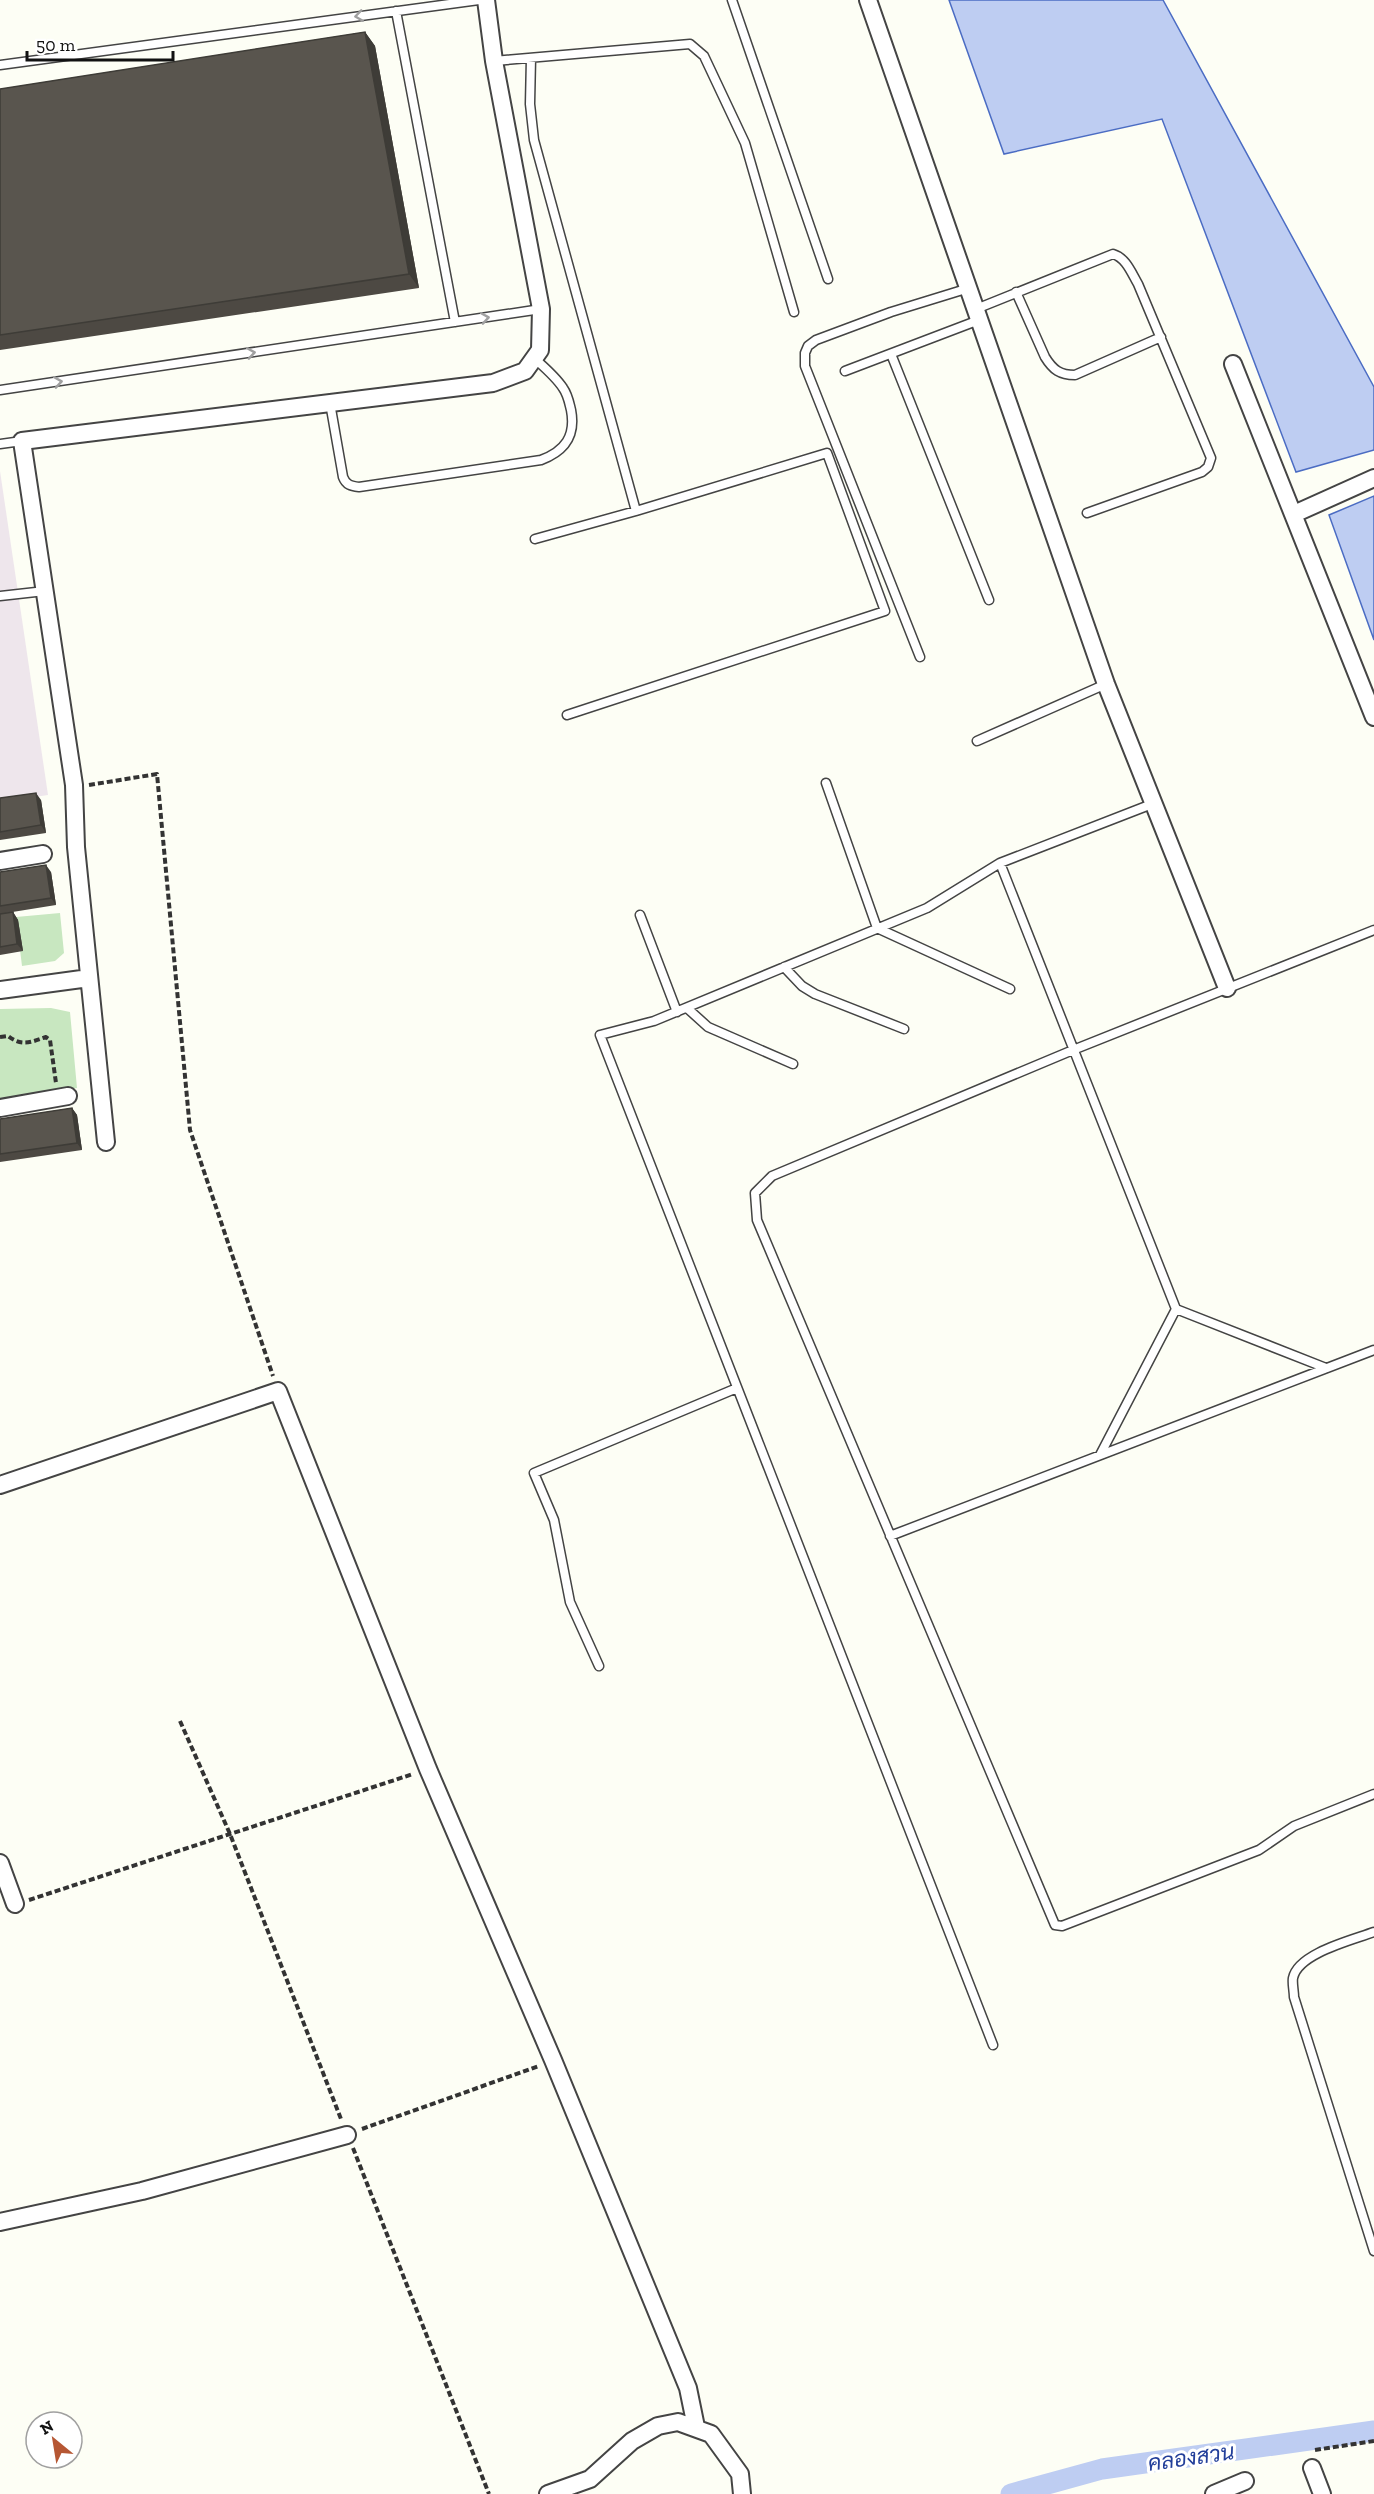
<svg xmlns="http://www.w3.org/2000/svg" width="1374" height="2494" viewBox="0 0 1374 2494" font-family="'Zilla Slab',Sarabun,serif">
	<rect width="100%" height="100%" fill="#fdfef5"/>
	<path fill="#eee6ec" d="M 0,471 L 48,795 L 0,802 Z"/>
	<path fill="#c8e7c0" d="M 60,913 L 64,953 L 55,961 L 22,966 L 16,917 Z
		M 51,1008 L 70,1012 L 77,1088 L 0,1098 L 0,1009 Z"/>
	<path fill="#becdf2" stroke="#4b6cc3" stroke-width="1.5" d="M 949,0 L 1163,0 L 1374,387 L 1374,450 L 1296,472 L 1162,119 L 1004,154 Z
		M 1374,496 L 1374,640 L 1329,515 Z"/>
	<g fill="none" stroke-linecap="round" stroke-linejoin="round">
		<path stroke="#becdf2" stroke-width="21" d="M 1011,2494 L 1102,2469 L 1374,2431"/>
		<defs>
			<path id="service" d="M 732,0 L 828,279
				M 396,11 L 455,322
				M 531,58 L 530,104 L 534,140 L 636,511
				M 494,61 L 690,44 L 704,56 L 745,143 L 794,312
				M 0,65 L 479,0
				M 1016,292 L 1045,357 C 1053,370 1060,375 1075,375 L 1161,337
				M 976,309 L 1113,254 C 1126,258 1131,272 1138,284 L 1211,458 L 1208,467 L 1202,472 L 1087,513
				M 891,354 L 989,600
				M 845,371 L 979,320
				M 0,390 L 541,309
				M 330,403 L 343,477 C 346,485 351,486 359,487 L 541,460 C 565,451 576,436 571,410 C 569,402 568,395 563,388 C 556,377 544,367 534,358
				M 0,444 L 22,441
				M 535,539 L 636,511 L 827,453 L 885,611 L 567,715
				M 0,596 L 45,591
				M 920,657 L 805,366 L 805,353 L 808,346 L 816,340 L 891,312 L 969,288
				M 977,741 L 1106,684
				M 826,783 L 877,928 L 1010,989
				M 1000,863 L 1176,1309 L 1326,1368
				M 640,915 L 677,1012
				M 1374,930 L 1073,1050 L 772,1176 L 755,1193 L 757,1220 L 1055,1925 L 1062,1926 L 1259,1850 L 1294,1826 L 1374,1794
				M 784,967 L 802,986 L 815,994 L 904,1029
				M 687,1008 L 708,1027 L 793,1064
				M 1100,1455 L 1176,1309
				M 890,1536 L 1374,1350
				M 599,1666 L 570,1602 L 554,1520 L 534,1473 L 737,1388
				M 1374,1932 C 1353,1940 1298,1953 1293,1978 C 1292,1983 1294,1991 1294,1997 L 1374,2251
				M 993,2045 L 600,1035 L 654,1021 L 927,908 L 1000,863 L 1152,804"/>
			<path id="minor" d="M 868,0 L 1106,684 L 1227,988
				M 1233,364 L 1374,717
				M 1294,514 L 1374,478
				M 0,861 L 43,854
				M 0,990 L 89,978
				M 0,1108 L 68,1096
				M 106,1142 L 76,847 L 74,785 L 22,441 L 493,383 L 525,371 L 540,350 L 541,309 L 494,61 L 486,0
				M 0,1485 L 278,1391 L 428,1769 L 553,2060 L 688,2388 L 696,2427
				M 0,1863 L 15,1904
				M 0,2222 L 142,2191 L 347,2135
				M 1312,2468 L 1322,2494
				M 548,2494 L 590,2479 L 632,2441 L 658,2426 L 678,2422 L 711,2434 L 740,2474 L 742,2494
				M 1214,2494 L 1245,2481"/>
		</defs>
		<use href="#service" stroke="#444" stroke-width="11"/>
		<use href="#minor" stroke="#444" stroke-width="20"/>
		<path stroke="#333" stroke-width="4" stroke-dasharray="6 3" stroke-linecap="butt" d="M 89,785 L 157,774 L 190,1130 L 273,1376
			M 0,1037 L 8,1036 C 22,1047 31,1042 46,1037 L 50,1040 L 56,1083
			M 180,1721 L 230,1834 L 341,2119
			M 29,1900 L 413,1774
			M 362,2129 L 539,2066
			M 353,2148 L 489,2494
			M 1315,2450 L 1374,2441"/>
		<use href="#service" stroke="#fff" stroke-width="8"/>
		<use href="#minor" stroke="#fff" stroke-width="16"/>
	</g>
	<path fill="#4d4943" d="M 365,32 L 375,46 L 419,288 L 0,350 L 0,89 Z
		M 0,798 L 41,800 L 46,833 L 0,840 Z
		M 0,872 L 51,872 L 56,905 L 0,914 Z
		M 13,912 L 18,920 L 23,951 L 0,955 L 0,914 Z
		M 72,1108 L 77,1115 L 82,1150 L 0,1162 L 0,1119 Z"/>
	<path fill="#3e3c37" d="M 365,32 L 375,46 L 419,288 L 409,274 Z
		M 36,793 L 41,800 L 46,833 L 41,825 Z
		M 46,865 L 51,872 L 56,905 L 51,898 Z
		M 13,912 L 18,920 L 23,951 L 17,944 Z
		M 72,1108 L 77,1115 L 82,1150 L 77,1143 Z"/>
	<path fill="#59554e" stroke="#3e3c37" stroke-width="1.5" d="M 365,32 L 409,274 L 0,335 L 0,89 Z
		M 36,793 L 41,825 L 0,832 L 0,798 Z
		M 46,865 L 51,898 L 0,906 L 0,872 Z
		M 13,912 L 17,944 L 0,947 L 0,914 Z
		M 72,1108 L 77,1143 L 0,1154 L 0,1119 Z"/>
	<defs><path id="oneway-chevron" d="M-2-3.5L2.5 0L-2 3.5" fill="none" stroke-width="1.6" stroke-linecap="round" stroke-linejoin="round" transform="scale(1.5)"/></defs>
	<g stroke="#a0a0a0">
		<use href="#oneway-chevron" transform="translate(359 16) rotate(172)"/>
		<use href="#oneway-chevron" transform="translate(485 318) rotate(-9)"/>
		<use href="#oneway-chevron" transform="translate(251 353) rotate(-9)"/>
		<use href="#oneway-chevron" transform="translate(58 382) rotate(-9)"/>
	</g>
	<g text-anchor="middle" stroke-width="6" stroke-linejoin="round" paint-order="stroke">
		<g font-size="22" font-style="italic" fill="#233f9a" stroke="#fff">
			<text transform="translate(1191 2457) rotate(-8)" y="8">คลองสวน</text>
		</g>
	</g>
	<g transform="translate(54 2440) rotate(330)"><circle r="28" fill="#ffffff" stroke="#a0a0a0" stroke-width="1.5"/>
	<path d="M0-4.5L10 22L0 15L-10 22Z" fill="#b65733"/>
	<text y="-9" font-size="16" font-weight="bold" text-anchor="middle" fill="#111111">N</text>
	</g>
	<path d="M27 51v9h146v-9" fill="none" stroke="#111111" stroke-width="3"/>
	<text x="36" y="51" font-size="18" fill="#111111" stroke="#ffffff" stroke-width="4.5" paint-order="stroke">50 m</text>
</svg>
